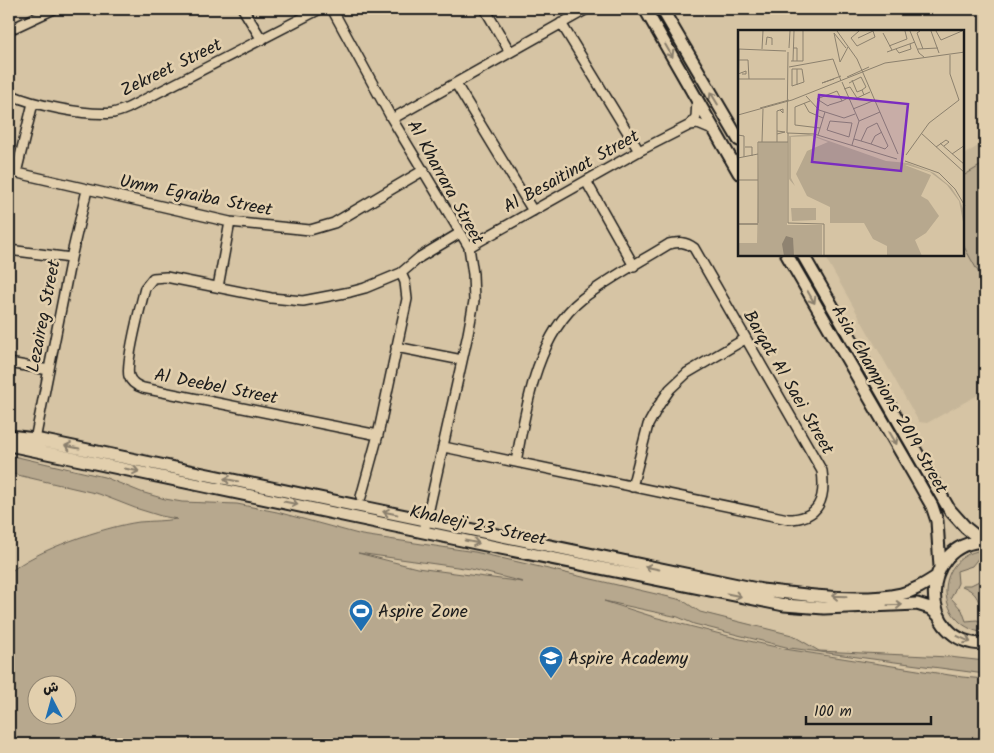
<svg xmlns="http://www.w3.org/2000/svg" width="994" height="753" viewBox="0 0 994 753" font-family="Kalam,'Playpen Sans Arabic',sans-serif">
	<rect width="100%" height="100%" fill="#d6c4a4"/>
	<filter id="ink" filterUnits="userSpaceOnUse"><feTurbulence type="fractalNoise" baseFrequency=".02" numOctaves="2"/><feDisplacementMap in="SourceGraphic" scale="10" xChannelSelector="R" yChannelSelector="G"/><feConvolveMatrix kernelMatrix="1 2 1 2 8 2 1 2 1" color-interpolation-filters="sRGB"/></filter>
	<g filter="url(#ink)">
		<path fill="#c6b699" d="M 985,142 L 985,391 L 927,423 L 919,422 L 828,262 L 827,255 L 963,255 L 963,155 Z"/>
		<path fill="#b7a88e" stroke="#6a6255" fill-rule="evenodd" d="M 985,163 L 985,284 L 963,245 L 963,176 Z
			M 9,455 L 104,477 L 141,492 L 165,499 L 182,502 L 237,504 L 277,512 L 362,535 L 475,552 L 682,600 L 700,612 L 792,635 L 819,651 L 949,657 L 985,661 L 985,674 L 790,648 L 694,624 L 678,617 L 604,601 L 654,617 L 736,638 L 785,649 L 962,677 L 985,679 L 985,744 L 9,744 L 9,573 C 35,550 104,527 139,522 C 152,521 165,521 177,519 L 161,516 L 135,508 L 99,494 L 9,473 ZM 358,553 L 471,569 L 523,582 L 417,568 ZM 38,686 L 68,686 L 68,716 L 38,716 Z
			M 985,550 L 985,559 L 980,556 L 972,566 L 957,571 L 958,583 L 951,598 L 962,610 L 966,621 L 977,620 L 985,623 L 985,633 C 931,625 935,553 985,550 Z
			M 985,578 L 985,610 L 982,616 C 979,602 979,593 962,586 L 963,585 L 971,585 Z"/>
		<g fill="none" stroke-linecap="round" stroke-linejoin="round">
			<defs>
				<path id="minor" d="M 243,9 L 262,40
					M 332,9 L 392,119 L 469,247 L 473,274 L 474,301 L 468,334 L 425,527
					M 485,9 L 510,52
					M 561,23 L 639,151
					M 9,30 L 54,9
					M 456,84 L 533,211
					M 9,94 C 33,105 86,116 113,113 C 118,112 123,110 128,108 L 320,9
					M 392,119 L 587,9
					M 690,125 L 696,117 L 697,100
					M 9,171 L 230,222 L 310,230 L 334,223 L 424,170
					M 16,173 L 33,103
					M 586,181 L 634,266
					M 469,247 L 639,151 L 690,125 L 698,124 L 715,131
					M 9,250 L 71,258
					M 401,273 L 405,282 L 407,299 L 378,435 L 143,388 C 137,386 131,383 129,376 C 125,363 141,304 145,288 L 153,278 L 166,277 L 271,298 L 303,301 L 350,292 L 365,288 Z
					M 401,273 L 420,257 L 460,233
					M 218,287 L 230,222
					M 396,347 L 462,360
					M 9,363 L 49,370
					M 34,445 L 71,258 L 87,190
					M 444,447 C 558,471 673,495 788,519 C 819,519 826,499 822,471 L 694,248 C 685,241 679,242 669,244 C 640,262 609,278 582,299 C 536,336 526,408 516,462
					M 632,487 L 648,425 L 659,405 L 670,389 L 687,373 L 745,339
					M 361,497 L 378,435"/>
				<path id="major" d="M 645,9 L 739,173
					M 662,9 L 739,140
					M 787,255 L 932,506 L 937,521 L 940,567
					M 803,255 L 949,509 L 966,528 L 982,541
					M 9,436 L 35,439 L 762,590 C 804,595 860,603 901,594 C 914,591 925,584 936,577
					M 9,445 L 476,543 L 784,605 L 824,608 L 917,604 L 930,608 L 939,616
					M 985,541 C 917,543 918,645 985,644"/>
			</defs>
			<use href="#minor" stroke="#1c1c1c" stroke-width="12"/>
			<use href="#major" stroke="#1c1c1c" stroke-width="15"/>
			<use href="#minor" stroke="#e2cfad" stroke-width="9"/>
			<use href="#major" stroke="#e2cfad" stroke-width="11"/>
		</g>
		<defs><path id="oneway-shaft" d="M-6 0H5M1.5-3L5.5 0L1.5 3" fill="none" stroke-width="1.6" stroke-linecap="round" stroke-linejoin="round" transform="scale(1.25)"/></defs>
		<g stroke="#897e6c">
			<use href="#oneway-shaft" transform="translate(669 51) rotate(60)"/>
			<use href="#oneway-shaft" transform="translate(714 98) rotate(-121)"/>
			<use href="#oneway-shaft" transform="translate(811 297) rotate(60)"/>
			<use href="#oneway-shaft" transform="translate(893 438) rotate(60)"/>
			<use href="#oneway-shaft" transform="translate(72 447) rotate(-168)"/>
			<use href="#oneway-shaft" transform="translate(132 470) rotate(12)"/>
			<use href="#oneway-shaft" transform="translate(231 480) rotate(-168)"/>
			<use href="#oneway-shaft" transform="translate(291 503) rotate(12)"/>
			<use href="#oneway-shaft" transform="translate(390 513) rotate(-168)"/>
			<use href="#oneway-shaft" transform="translate(472 542) rotate(12)"/>
			<use href="#oneway-shaft" transform="translate(652 568) rotate(-168)"/>
			<use href="#oneway-shaft" transform="translate(734 595) rotate(11)"/>
			<use href="#oneway-shaft" transform="translate(839 596) rotate(-178)"/>
			<use href="#oneway-shaft" transform="translate(895 605) rotate(-2)"/>
			<use href="#oneway-shaft" transform="translate(964 639) rotate(25)"/>
		</g>
	</g>
	<defs>
		<symbol id="stadium-pin" viewBox="-11 -11 22 30"><path d="M0 17L-7.5 6A9.5 9.5 0 1 1 7.5 6Z" fill="#1f6fb2" stroke="#e2cfad"/><path d="M0-5a6.5 5 0 1 0 0 10a6.5 5 0 1 0 0-10ZM-3.5-1.8h7v3.6h-7Z" fill="#fff"/></symbol>
		<symbol id="school-pin" viewBox="-11 -11 22 30"><path d="M0 17L-7.5 6A9.5 9.5 0 1 1 7.5 6Z" fill="#1f6fb2" stroke="#e2cfad"/><path d="M0-5L7-2L0 1L-7-2ZM-4 1L0 2.5L4 1V4Q0 6-4 4Z" fill="#fff"/></symbol>
	</defs>
	<g fill-rule="evenodd">
		<use href="#stadium-pin" x="347" y="597" width="28" height="38"/>
		<use href="#school-pin" x="537" y="644" width="28" height="38"/>
	</g>
	<g text-anchor="middle" stroke-width="5" stroke-linejoin="round" paint-order="stroke">
		<g font-size="18" fill="#1c1c1c" stroke="#e2cfad">
			<text transform="translate(171 67) rotate(-26)" y="6">Zekreet Street</text>
			<text transform="translate(571 171) rotate(-29)" y="6">Al Besaitinat Street</text>
			<text transform="translate(446 182) rotate(61)" y="6">Al Kharrara Street</text>
			<text transform="translate(196 195) rotate(11)" y="6">Umm Egraiba Street</text>
			<text transform="translate(43 316) rotate(-79)" y="6">Lezaireg Street</text>
			<text transform="translate(789 382) rotate(60)" y="6">Barqat Al Saei Street</text>
			<text transform="translate(216 386) rotate(11)" y="6">Al Deebel Street</text>
			<text transform="translate(890 399) rotate(60)" y="6">Asia Champions 2019 Street</text>
			<text transform="translate(478 525) rotate(12)" y="6">Khaleeji 23 Street</text>
		</g>
		<g font-size="18" fill="#1c1c1c" stroke="#e2cfad" text-anchor="start">
			<text x="378" y="617">Aspire Zone</text>
			<text x="568" y="664">Aspire Academy</text>
		</g>
	</g>
	<g transform="translate(738 30)">
		<rect width="226" height="226" fill="#d6c4a4"/>
		<path d="M 71,104 L 148,131 L 170,133 L 196,143 L 213,157 L 222,171 L 226,181 L 226,197 L 221,171 L 209,155 L 192,142 L 169,135 L 167,135 L 193,145 L 183,166 L 190,170 L 201,186 L 188,203 L 177,210 L 184,226 L 149,226 L 149,216 L 135,209 L 126,193 L 92,193 L 92,177 L 69,166 L 58,144 L 69,121 L 90,112 L 74,106 L 53,107 L 53,148 L 57,156 L 51,149 L 51,106 ZM 21,112 L 49,112 L 49,195 L 84,195 L 84,226 L 0,226 L 0,213 L 19,213 ZM 53,178 L 78,178 L 78,190 L 54,191 Z" fill="#b7a88e"/>
		<path d="M 48,206 L 55,208 L 56,226 L 46,226 L 44,214 Z" fill="#8f8371"/>
		<path fill="none" stroke="#8c816e" stroke-width="1" d="M 99,1 L 119,29 L 160,124M 121,1 L 113,8 L 119,16 L 137,7 L 135,1M 172,1 L 181,23 L 186,27M 182,1 L 179,3 L 185,19M 193,1 L 201,23M 198,1 L 203,10 L 224,1M 145,3 L 154,20M 120,8 L 135,1M 28,15 L 29,7 L 34,8 L 34,15M 151,16 L 169,9 L 167,1M 51,18 L 52,1M 55,18 L 59,18 L 59,31M 108,18 L 96,3 L 102,32 L 110,17M 0,19 L 48,21M 24,19 L 25,1M 158,19 L 161,23 L 173,19 L 172,14M 180,19 L 200,18M 50,22 L 49,103 L 76,104 L 159,129M 149,22 L 177,12M 212,25 L 212,44 L 221,70M 1,30 L 10,30 L 11,49M 53,31 L 65,31 L 65,1M 55,31 L 56,1M 51,37 L 95,29 L 103,51M 54,39 L 64,39 L 66,52 L 54,56 ZM 59,39 L 59,55M 0,44 L 8,41 L 8,44 L 4,44M 109,47 L 131,37M 0,49 L 47,49M 96,49 L 84,53 L 103,46M 114,50 L 119,62 L 124,60M 104,52 L 121,91 L 114,115M 111,53 L 123,47 L 128,57 L 124,60 L 126,65M 106,59 L 112,57 L 119,68 L 132,62M 68,66 L 81,80 L 106,88 L 117,84M 72,71 L 57,77 L 57,95 L 82,98M 104,71 L 99,61 L 79,69 L 90,76 L 91,75 L 104,71 L 110,68M 66,73 L 71,82 L 85,88M 22,78 L 51,70M 115,79 L 137,70M 0,83 L 1,19M 0,85 L 54,70 L 147,33 L 227,22M 92,91 L 114,93 L 111,107 L 89,100 ZM 121,91 L 142,82M 39,101 L 47,102 L 39,104M 50,103 L 50,193 L 86,194 L 86,226M 183,103 L 227,143M 0,105 L 6,106 L 6,127M 80,105 L 87,82M 116,109 L 123,111 L 133,114 L 147,119 L 150,116 L 139,93 L 129,98 L 123,111M 24,112 L 25,79M 39,112 L 39,81 L 45,79 L 45,83 L 42,80M 202,113 L 227,135M 133,114 L 137,106 L 144,102M 7,117 L 14,117 L 14,126M 198,117 L 208,110 L 211,112 L 206,116M 214,124 L 227,115M 168,125 L 191,93 L 221,70M 0,128 L 20,124M 167,131 L 201,143 L 217,159 L 227,176M 0,150 L 20,150M 20,193 L 20,112 L 50,112M 0,194 L 20,194 L 0,194"/>
		<path fill="#7b2cbf" fill-opacity="0.15" stroke="#7b2cbf" stroke-width="2.5" d="M 81,65 L 170,74 L 163,141 L 74,132 Z"/>
		<rect width="226" height="226" fill="none" stroke="#1c1c1c" stroke-width="2.5"/>
	</g>
	<rect width="994" height="753" fill="none" stroke="#e2cfad" stroke-width="30"/>
	<rect x="15" y="15" width="964" height="723" fill="none" stroke="#1c1c1c" stroke-width="2" filter="url(#ink)"/>
	<g transform="translate(52 700) rotate(354)"><circle r="24" fill="#e2cfad" stroke="#938773"/>
	<path d="M0-4L9 19L0 12L-9 19Z" fill="#1f6fb2"/>
	<text y="-8" font-size="14" font-weight="bold" text-anchor="middle" fill="#1c1c1c">ش</text>
	</g>
	<path d="M806 716v8h125v-8" fill="none" stroke="#1c1c1c" stroke-width="2.5"/>
	<text x="814" y="716" font-size="15" fill="#1c1c1c" stroke="#e2cfad" stroke-width="4" paint-order="stroke">100 m</text>
</svg>
